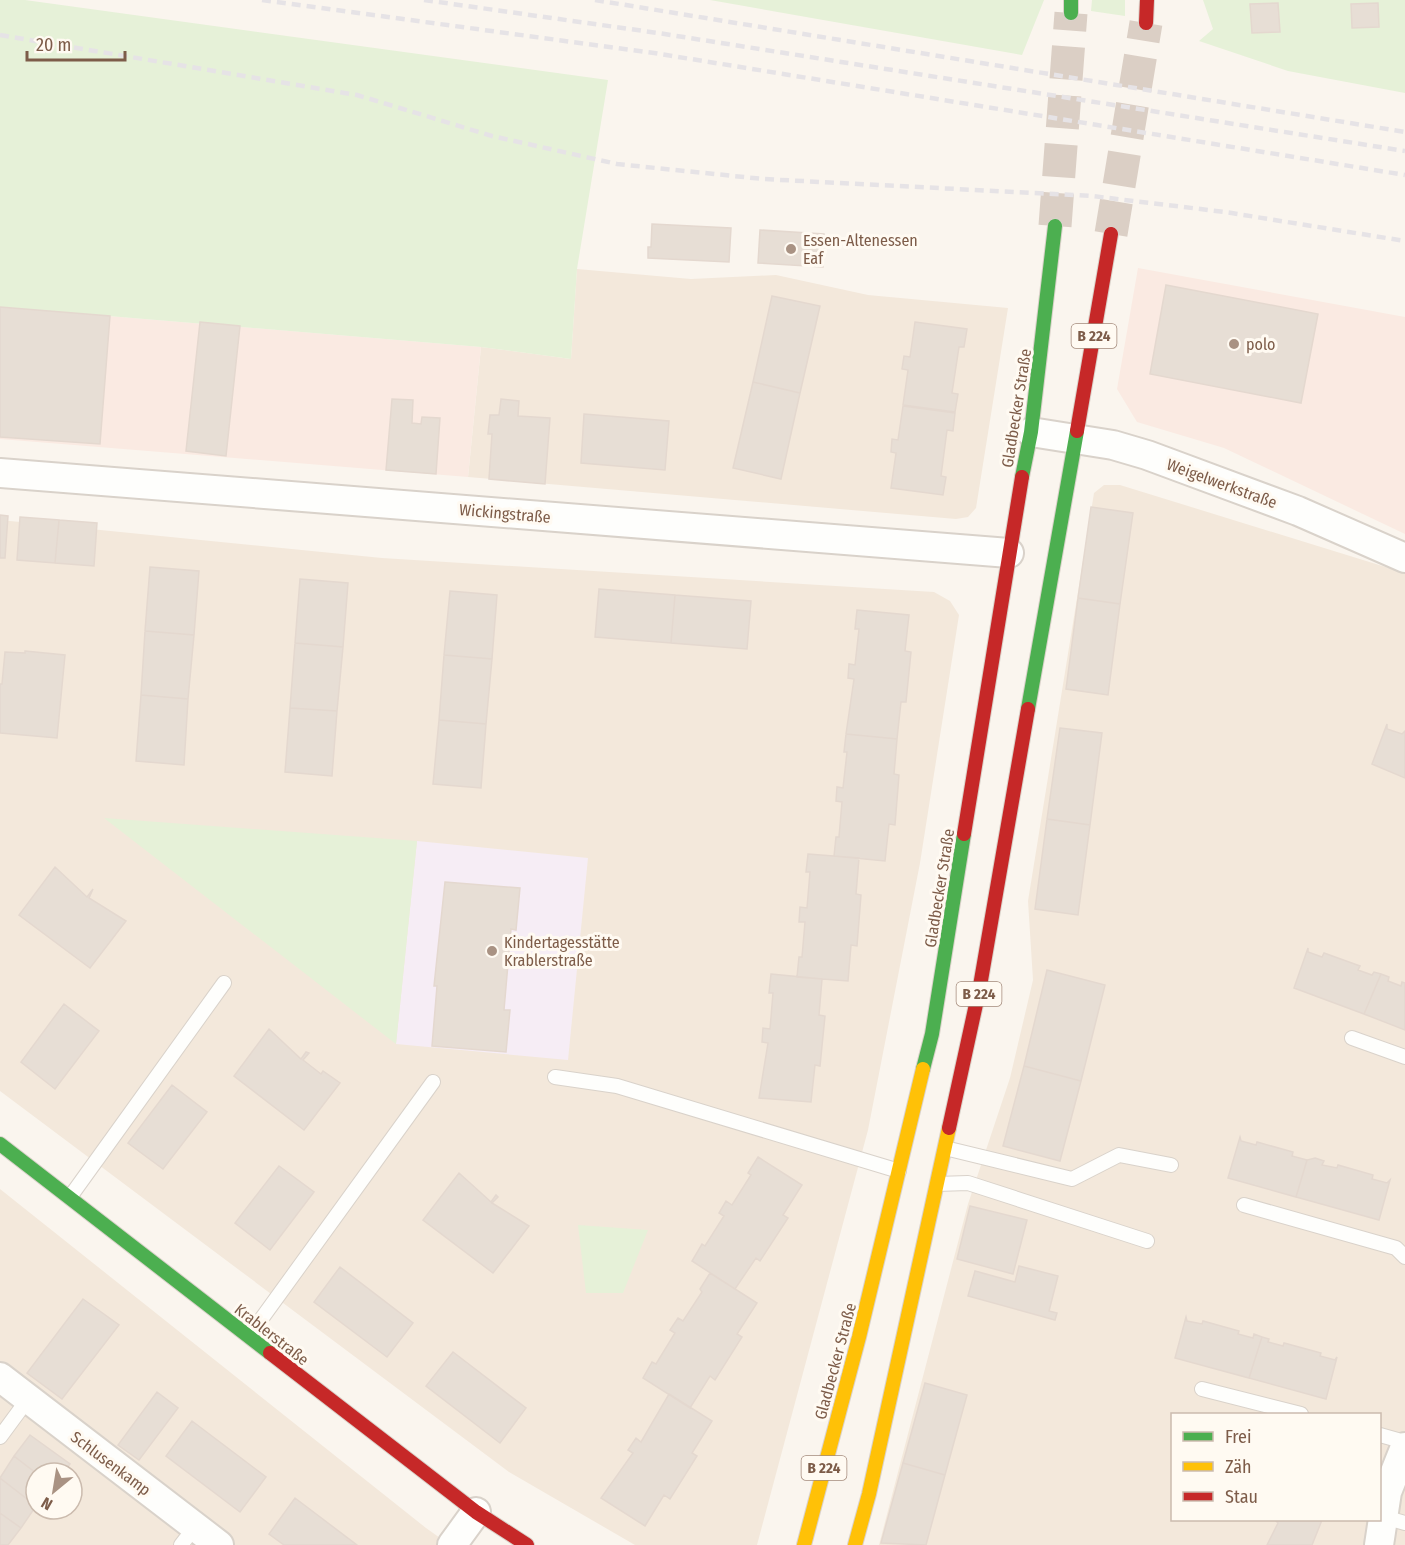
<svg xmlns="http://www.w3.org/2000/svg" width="1405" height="1545" viewBox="0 0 1405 1545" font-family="'Fira Sans Condensed',sans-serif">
	<rect width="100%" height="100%" fill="#faf5ee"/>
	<path fill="#f3e8db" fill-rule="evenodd" d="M 577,269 L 691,279 L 776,275 L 868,295 L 1008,308 L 976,508 L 968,517 L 956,519 L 468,477 L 481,347 L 571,359 Z
		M 1104,485 L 1120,485 L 1405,573 L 1405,1545 L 879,1545 L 968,1204 L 1010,1078 L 1033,980 L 1028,901 L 1094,493 ZM 1172,1414 L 1380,1414 L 1380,1520 L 1172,1520 Z
		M 0,520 L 382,558 L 934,592 L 950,601 L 959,615 L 920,863 L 868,1130 L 757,1545 L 635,1545 L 509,1472 L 0,1091 Z
		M 0,1189 L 426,1528 L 450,1545 L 0,1545 ZM 36,1473 L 72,1473 L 72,1509 L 36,1509 Z"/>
	<path fill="#faeae2" d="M 1138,268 L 1405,317 L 1405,534 L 1224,448 L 1137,422 L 1117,389 Z
		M 0,307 L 481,347 L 468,477 L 0,439 Z"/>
	<path fill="#f6edf5" d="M 417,841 L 588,858 L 568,1060 L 396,1044 Z"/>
	<path fill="#e6f1d8" d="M 0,0 L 25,0 L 608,80 L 577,269 L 571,359 L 481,347 L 0,307 Z
		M 710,0 L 1044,0 L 1022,55 Z
		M 1092,0 L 1125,0 L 1125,16 L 1091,11 Z
		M 1203,0 L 1405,0 L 1405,93 L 1288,71 L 1199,41 L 1213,29 Z
		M 104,818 L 417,841 L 396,1044 Z
		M 578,1225 L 648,1230 L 623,1293 L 586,1293 Z"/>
	<path fill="#e7ded5" stroke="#e4d8cf" stroke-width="1.5" d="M 1278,3 L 1280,32 L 1252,33 L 1250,4 Z
		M 1378,3 L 1379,27 L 1352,28 L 1351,4 Z
		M 652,224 L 731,228 L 729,262 L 648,258 L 648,247 L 651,247 Z
		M 760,230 L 824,234 L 823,267 L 758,263 Z
		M 1166,285 L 1318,314 L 1301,403 L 1150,374 Z
		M 772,296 L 820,306 L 800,393 L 753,382 Z
		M 0,307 L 110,316 L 100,444 L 0,437 Z
		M 200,322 L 240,326 L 226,456 L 186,451 Z
		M 915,322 L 967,329 L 964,347 L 959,347 L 952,393 L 958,394 L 955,412 L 903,405 L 908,370 L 902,369 L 904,356 L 910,357 Z
		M 753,382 L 800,393 L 781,479 L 733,468 Z
		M 392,399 L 413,400 L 412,423 L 421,424 L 422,417 L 440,418 L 436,474 L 386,470 Z
		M 501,399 L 519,401 L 518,416 L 550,418 L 545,484 L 489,479 L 492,434 L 488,434 L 490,415 L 499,415 Z
		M 903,406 L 955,413 L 953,431 L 947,430 L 941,476 L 946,477 L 943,495 L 891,488 L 896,453 L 891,452 L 892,439 L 898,440 Z
		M 584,414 L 669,421 L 665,470 L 581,463 Z
		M 1091,507 L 1133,513 L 1120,604 L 1078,598 Z
		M 0,515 L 8,516 L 5,558 L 0,558 Z
		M 20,517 L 59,520 L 55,563 L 17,560 Z
		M 59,520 L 97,523 L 94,566 L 55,563 Z
		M 150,567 L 199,571 L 194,635 L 145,631 Z
		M 300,579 L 348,583 L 343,647 L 295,643 Z
		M 599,589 L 675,595 L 671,643 L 595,637 Z
		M 450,591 L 497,595 L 492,659 L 444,655 Z
		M 675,595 L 751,601 L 747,649 L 671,643 Z
		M 1078,598 L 1120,604 L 1108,695 L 1066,689 Z
		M 857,610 L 909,615 L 905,651 L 911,652 L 906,702 L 901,702 L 897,739 L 846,734 L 854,679 L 848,678 L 849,664 L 855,665 L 859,629 L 855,629 Z
		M 145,631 L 194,635 L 188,699 L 141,695 Z
		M 295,643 L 343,647 L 337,711 L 290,708 Z
		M 25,651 L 65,655 L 57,738 L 0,733 L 0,684 L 2,684 L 5,652 L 25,653 Z
		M 444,655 L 492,659 L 486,724 L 439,720 Z
		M 141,695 L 188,699 L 184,765 L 136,761 Z
		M 290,708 L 337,711 L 332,776 L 285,772 Z
		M 439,720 L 486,724 L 481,788 L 433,784 Z
		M 1387,724 L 1387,729 L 1402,734 L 1405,731 L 1405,778 L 1372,764 Z
		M 1060,728 L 1102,733 L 1090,825 L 1047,819 Z
		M 846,734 L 897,739 L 894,774 L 899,775 L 895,825 L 889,824 L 885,861 L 834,856 L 836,837 L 839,837 L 842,802 L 836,801 L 837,787 L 843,788 L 847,752 L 844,752 Z
		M 1047,819 L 1090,825 L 1078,915 L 1035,909 Z
		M 808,854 L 859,858 L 856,894 L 861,895 L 857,946 L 851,945 L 848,981 L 797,977 L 799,957 L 802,957 L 805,922 L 799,922 L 800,907 L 807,908 L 810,872 L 806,872 Z
		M 55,867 L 87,897 L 93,889 L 89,898 L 126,921 L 90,968 L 19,915 Z
		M 445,882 L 520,888 L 516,930 L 511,929 L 504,1010 L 510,1010 L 506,1052 L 432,1046 L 437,986 L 434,986 Z
		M 1308,948 L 1308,952 L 1322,957 L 1324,953 L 1360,966 L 1358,970 L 1372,975 L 1374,972 L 1381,974 L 1364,1014 L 1294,988 Z
		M 1047,970 L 1105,985 L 1081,1081 L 1024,1066 Z
		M 771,974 L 822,979 L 819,1015 L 825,1016 L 820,1066 L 815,1065 L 811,1102 L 759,1098 L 768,1043 L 762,1042 L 763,1028 L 770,1029 L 773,993 L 769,993 Z
		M 1381,974 L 1389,977 L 1388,981 L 1401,986 L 1402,982 L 1405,983 L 1405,1030 L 1364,1014 Z
		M 64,1004 L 99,1031 L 55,1089 L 21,1062 Z
		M 269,1029 L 301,1059 L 306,1052 L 309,1053 L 303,1060 L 321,1074 L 323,1071 L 340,1083 L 304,1130 L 234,1076 Z
		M 1024,1066 L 1081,1081 L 1060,1161 L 1003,1146 Z
		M 172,1085 L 207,1112 L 163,1169 L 128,1143 Z
		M 1240,1137 L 1241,1141 L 1256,1145 L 1257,1142 L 1293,1152 L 1292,1156 L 1307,1160 L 1296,1197 L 1228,1178 Z
		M 758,1157 L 802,1185 L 783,1215 L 788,1218 L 760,1261 L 756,1258 L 735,1289 L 692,1261 L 702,1244 L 705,1246 L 724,1216 L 719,1213 L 726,1201 L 732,1205 L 751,1175 L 748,1173 Z
		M 1315,1158 L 1324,1161 L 1322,1165 L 1337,1168 L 1338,1165 L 1373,1175 L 1372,1179 L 1387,1183 L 1390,1180 L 1379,1220 L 1296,1197 L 1307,1160 Z
		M 279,1166 L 314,1192 L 270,1250 L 235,1223 Z
		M 459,1173 L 491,1202 L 496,1195 L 498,1197 L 492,1203 L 529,1226 L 493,1273 L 423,1220 Z
		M 970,1206 L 1027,1220 L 1013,1274 L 957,1259 Z
		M 1019,1266 L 1058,1276 L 1049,1311 L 1057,1313 L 1055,1320 L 968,1296 L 975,1271 L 1015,1282 Z
		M 340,1267 L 413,1323 L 387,1357 L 314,1302 Z
		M 710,1273 L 757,1303 L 737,1334 L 742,1337 L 715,1380 L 710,1376 L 690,1408 L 643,1378 L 652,1362 L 656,1364 L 675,1333 L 670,1330 L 678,1318 L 683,1321 L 702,1292 L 700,1289 Z
		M 83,1299 L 119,1325 L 62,1399 L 27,1373 Z
		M 1186,1317 L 1187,1321 L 1202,1324 L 1203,1321 L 1239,1331 L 1238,1334 L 1253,1338 L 1254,1334 L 1262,1337 L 1249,1378 L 1175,1358 Z
		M 1262,1337 L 1269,1339 L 1268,1342 L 1283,1346 L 1284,1343 L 1321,1353 L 1320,1356 L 1335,1360 L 1337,1357 L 1326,1399 L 1249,1378 Z
		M 453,1352 L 526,1408 L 500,1443 L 426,1386 Z
		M 925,1383 L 967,1395 L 945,1475 L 903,1463 Z
		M 157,1392 L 178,1408 L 139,1460 L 118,1445 Z
		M 669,1394 L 712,1421 L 692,1453 L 697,1456 L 670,1499 L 664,1495 L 645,1526 L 601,1498 L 633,1453 L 628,1450 L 636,1438 L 641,1442 Z
		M 192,1421 L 266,1477 L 240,1512 L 166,1456 Z
		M 30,1435 L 70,1464 L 63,1473 L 36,1473 L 14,1456 Z
		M 14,1456 L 36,1473 L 36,1506 L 0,1478 Z
		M 903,1463 L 945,1475 L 926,1545 L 881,1543 Z
		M 0,1478 L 36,1506 L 21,1528 L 0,1513 Z
		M 295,1498 L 357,1545 L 284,1545 L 269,1534 Z
		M 0,1513 L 21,1528 L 8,1545 L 0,1545 Z
		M 1275,1520 L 1322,1520 L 1312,1545 L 1267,1545 L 1278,1523 Z"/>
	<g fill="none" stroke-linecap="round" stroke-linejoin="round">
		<path stroke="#dbcfc5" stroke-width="33" stroke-dasharray="33 16" stroke-linecap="butt" d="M 1055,226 L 1071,13
			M 1111,234 L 1146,23"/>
		<defs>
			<path id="lane" d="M 1352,1038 L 1405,1057
				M 555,1077 L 617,1086 L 899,1171
				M 945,1148 L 1072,1179 L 1119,1155 L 1171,1165
				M 937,1184 L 968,1183 L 1147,1241
				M 70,1197 L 224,983
				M 1244,1205 L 1396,1248 L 1405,1257
				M 249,1336 L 433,1082
				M 1202,1389 L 1301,1414
				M 1380,1435 L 1405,1442
				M 0,1437 L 28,1399
				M 1384,1517 L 1405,1523
				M 181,1545 L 195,1527"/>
			<path id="street" d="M 1031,432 L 1113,445 L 1147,455 L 1298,511 L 1405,558
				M 0,473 L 1009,553
				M 0,1377 L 219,1545
				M 452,1545 L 476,1512
				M 1379,1545 L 1387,1492 L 1405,1447"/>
			<path id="fast" d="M 1071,0 L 1071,13
				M 1022,477 L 1031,432 L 1055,226
				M 1028,709 L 1077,431
				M 923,1069 L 932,1034 L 964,834
				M 0,1144 L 270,1353"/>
			<path id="slow" d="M 804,1545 L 859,1337 L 923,1069
				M 855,1545 L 869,1494 L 949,1128"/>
			<path id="jam" d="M 1146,23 L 1147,0
				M 1077,431 L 1111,234
				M 964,834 L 1022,477
				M 949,1128 L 980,986 L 1028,709
				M 270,1353 L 476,1512 L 527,1545"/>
		</defs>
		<use href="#lane" stroke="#d9d2ca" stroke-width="16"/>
		<use href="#street" stroke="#d9d2ca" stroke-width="32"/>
		<use href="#fast" stroke="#dad2ca" stroke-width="16"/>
		<use href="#slow" stroke="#dad2ca" stroke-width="16"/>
		<use href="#jam" stroke="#dad2ca" stroke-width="16"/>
		<use href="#lane" stroke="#fefefc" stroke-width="14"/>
		<use href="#street" stroke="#fefefc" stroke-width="28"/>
		<use href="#fast" stroke="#4caf50" stroke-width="14"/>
		<use href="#slow" stroke="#ffc107" stroke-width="14"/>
		<use href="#jam" stroke="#c62828" stroke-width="14"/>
		<path stroke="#e6e3e6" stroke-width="4.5" stroke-dasharray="9 6" stroke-linecap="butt" d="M 262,0 L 654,53 L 1405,175
			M 424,0 L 658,33 L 1405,151
			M 595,0 L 1405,132
			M 0,35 L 357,95 L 492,136 L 617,164 L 763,179 L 1092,196 L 1225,212 L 1405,241"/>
	</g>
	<g fill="#a99283" stroke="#fffaf2" stroke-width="2">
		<circle cx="791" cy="249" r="6"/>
		<circle cx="1234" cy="344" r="6"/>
		<circle cx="492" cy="951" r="6"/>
	</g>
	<g text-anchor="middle" stroke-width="6" stroke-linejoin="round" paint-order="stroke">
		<g fill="#fffaf2" stroke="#a48b7c" stroke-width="1.5">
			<rect x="1071.5" y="324" width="45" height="24" rx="4.5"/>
			<rect x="956.5" y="982" width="45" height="24" rx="4.5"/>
			<rect x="801.5" y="1456" width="45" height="24" rx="4.5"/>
		</g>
		<g font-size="15" font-weight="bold" fill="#7d5c49">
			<text x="1094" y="341">B 224</text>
			<text x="979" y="999">B 224</text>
			<text x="824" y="1473">B 224</text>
		</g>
		<g font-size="16" fill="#7d5c49" stroke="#fffaf2" text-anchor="start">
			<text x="803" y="246">Essen-Altenessen<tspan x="803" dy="18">Eaf</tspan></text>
			<text x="1246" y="350">polo</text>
			<text x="504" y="948">Kindertagesstätte<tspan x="504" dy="18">Krablerstraße</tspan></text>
		</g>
		<g font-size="16" fill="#7d5c49" stroke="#fffaf2">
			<text transform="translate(1016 408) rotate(-81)" y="6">Gladbecker Straße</text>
			<text transform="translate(1222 483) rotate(20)" y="6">Weigelwerkstraße</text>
			<text transform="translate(505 513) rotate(5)" y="6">Wickingstraße</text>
			<text transform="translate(939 888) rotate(-81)" y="6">Gladbecker Straße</text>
			<text transform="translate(272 1334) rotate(38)" y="6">Krablerstraße</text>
			<text transform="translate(835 1361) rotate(-75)" y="6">Gladbecker Straße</text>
			<text transform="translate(111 1463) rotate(37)" y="6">Schlusenkamp</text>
		</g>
	</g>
	<rect x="1171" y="1413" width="210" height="108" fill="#fffaf2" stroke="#cbbbae" stroke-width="1.5"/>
	<rect x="1183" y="1432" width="30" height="9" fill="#4caf50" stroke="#cbbbae" stroke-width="1.5"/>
	<text x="1225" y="1443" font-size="18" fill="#7d5c49">Frei</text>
	<rect x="1183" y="1462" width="30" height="9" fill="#ffc107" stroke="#cbbbae" stroke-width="1.5"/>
	<text x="1225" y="1473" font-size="18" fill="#7d5c49">Zäh</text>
	<rect x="1183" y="1492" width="30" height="9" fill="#c62828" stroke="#cbbbae" stroke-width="1.5"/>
	<text x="1225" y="1503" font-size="18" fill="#7d5c49">Stau</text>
	<g transform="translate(54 1491) rotate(210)"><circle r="28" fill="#fffaf2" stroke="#cbbbae" stroke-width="1.5"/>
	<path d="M0-4.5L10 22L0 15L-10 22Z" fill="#a99283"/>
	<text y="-9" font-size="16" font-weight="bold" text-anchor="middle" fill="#7d5c49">N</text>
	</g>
	<path d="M27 51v9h98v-9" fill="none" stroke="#7d5c49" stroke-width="3"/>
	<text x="36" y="51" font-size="18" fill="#7d5c49" stroke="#fffaf2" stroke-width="4.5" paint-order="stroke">20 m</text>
</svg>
